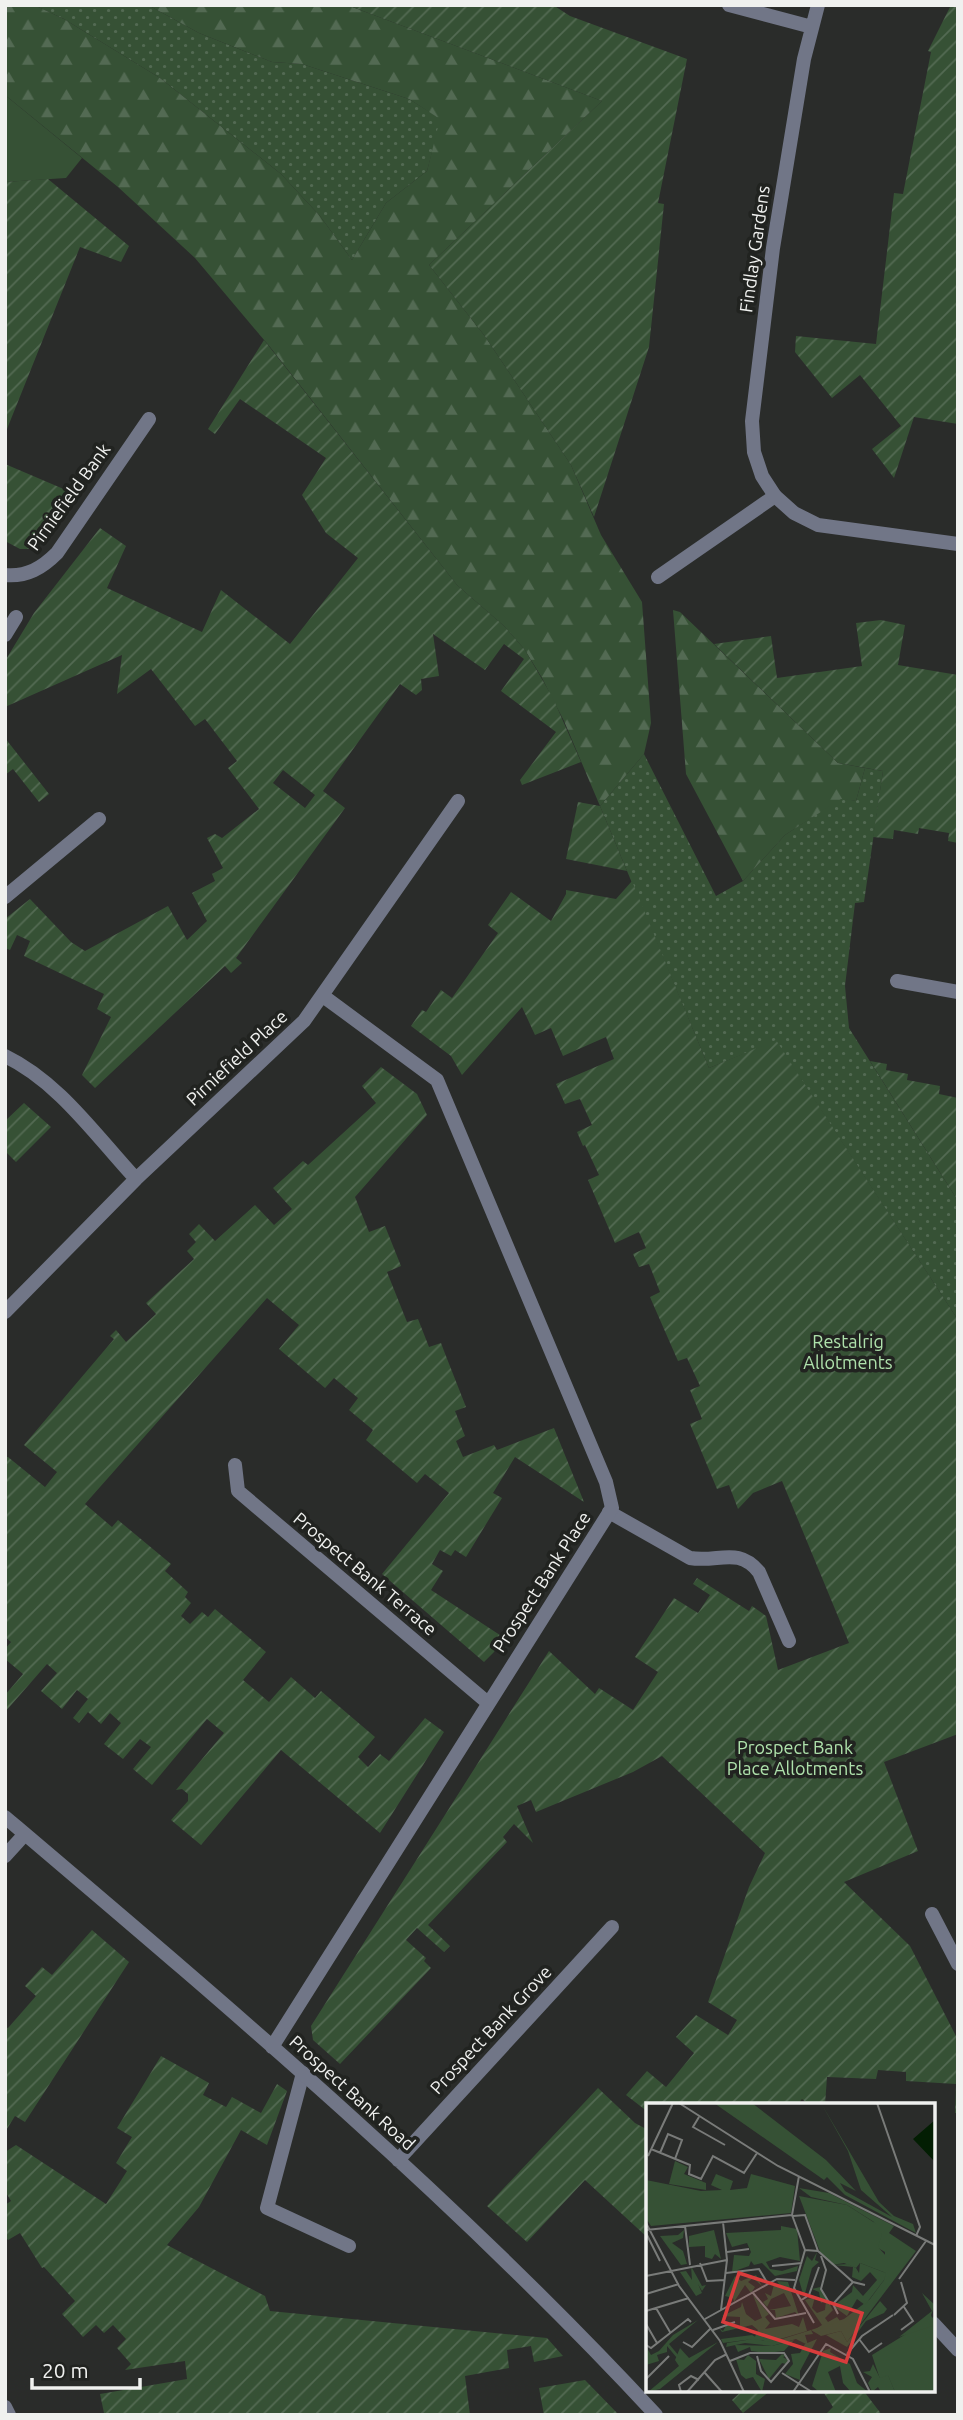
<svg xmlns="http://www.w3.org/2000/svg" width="963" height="2420" viewBox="0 0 963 2420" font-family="Ubuntu,sans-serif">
	<defs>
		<pattern id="grass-dots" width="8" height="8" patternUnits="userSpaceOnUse" patternTransform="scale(1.75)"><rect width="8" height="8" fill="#365135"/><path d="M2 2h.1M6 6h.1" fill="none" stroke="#536a53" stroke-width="1.8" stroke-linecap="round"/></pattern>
		<pattern id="forest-firs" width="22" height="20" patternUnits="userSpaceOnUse" patternTransform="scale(1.75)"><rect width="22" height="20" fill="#365135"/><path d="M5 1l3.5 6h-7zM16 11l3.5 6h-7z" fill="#536a53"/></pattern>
		<pattern id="garden-furrows" width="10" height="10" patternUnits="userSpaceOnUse" patternTransform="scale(1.75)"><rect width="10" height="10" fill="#365135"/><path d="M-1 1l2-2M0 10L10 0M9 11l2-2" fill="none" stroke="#536a53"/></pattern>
	</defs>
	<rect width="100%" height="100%" fill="#2a2c2a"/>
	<path fill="url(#grass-dots)" d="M 34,5 L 148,5 L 199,33 L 272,62 L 302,64 L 409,99 L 441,119 L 427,171 L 386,203 L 352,260 L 320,216 L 281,174 L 160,78 L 64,19 Z
		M 644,754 L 716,896 L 743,881 L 785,835 L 841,798 L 856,801 L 865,768 L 883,771 L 864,902 L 855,903 L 845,986 L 849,1028 L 958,1201 L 958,1320 L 776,1041 L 709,1068 L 600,806 Z"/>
	<path fill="url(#forest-firs)" d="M 5,5 L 34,5 L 64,19 L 160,78 L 281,174 L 320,216 L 352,260 L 386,203 L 427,171 L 440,119 L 409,99 L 302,64 L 272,62 L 199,33 L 148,5 L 347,5 L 602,101 L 429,265 L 484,335 L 571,465 L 601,535 L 642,602 L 651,723 L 644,754 L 600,806 L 564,721 L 542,678 L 525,650 L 504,626 L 457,585 L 270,347 L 195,258 L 118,187 L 5,95 Z
		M 673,610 L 680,612 L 838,763 L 865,768 L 856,801 L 841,799 L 785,835 L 743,881 L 686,774 Z"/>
	<path fill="#365135" d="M 5,95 L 82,158 L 66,178 L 5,182 Z"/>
	<path fill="url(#garden-furrows)" fill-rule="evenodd" d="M 347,5 L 553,5 L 570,16 L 687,59 L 658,203 L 664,204 L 649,347 L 594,517 L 571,465 L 484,335 L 429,265 L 602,101 Z
		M 951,5 L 958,5 L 958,424 L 914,417 L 894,478 L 872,449 L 901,426 L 860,375 L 832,398 L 795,352 L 796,336 L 876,344 L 894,193 L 903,194 L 931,52 L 928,51 Z
		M 48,179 L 129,246 L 121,262 L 80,247 L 5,434 L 5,182 Z
		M 264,340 L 457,585 L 504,626 L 525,650 L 553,698 L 581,762 L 522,785 L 520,780 L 556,732 L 501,691 L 524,659 L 504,644 L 485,670 L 433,634 L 439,676 L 421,679 L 422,690 L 416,695 L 400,684 L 323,791 L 345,808 L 236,958 L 242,963 L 231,973 L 225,966 L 95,1088 L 82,1075 L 111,1017 L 97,1009 L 104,994 L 24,956 L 30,941 L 17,935 L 10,950 L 5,948 L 5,919 L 30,899 L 71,942 L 85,951 L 168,906 L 187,940 L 207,921 L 192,893 L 215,881 L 212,874 L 223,868 L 207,838 L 215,834 L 222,838 L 259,809 L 228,768 L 237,761 L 205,719 L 195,726 L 151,669 L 117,694 L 122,655 L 5,707 L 5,661 L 34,613 L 100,528 L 126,546 L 107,588 L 202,632 L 221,590 L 290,644 L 358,558 L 326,533 L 302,495 L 326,458 L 240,399 L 215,434 L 208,429 ZM 283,770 L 315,795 L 305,808 L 273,783 Z
		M 5,464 L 73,493 L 30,549 L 20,549 L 5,541 Z
		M 881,620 L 905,625 L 898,665 L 958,675 L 958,843 L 948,841 L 949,833 L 919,828 L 918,834 L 894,830 L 893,839 L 873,837 L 883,771 L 838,763 L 714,644 L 771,636 L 777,678 L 862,666 L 856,623 Z
		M 5,738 L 49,794 L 39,802 L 13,769 L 5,775 Z
		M 578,802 L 600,806 L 627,871 L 566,859 Z
		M 632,881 L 709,1068 L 776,1040 L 958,1320 L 958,1734 L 884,1762 L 918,1851 L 844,1882 L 910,1946 L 958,2040 L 958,2113 L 955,2113 L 956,2084 L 906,2081 L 906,2072 L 878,2070 L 876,2079 L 827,2077 L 825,2105 L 809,2105 L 802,2099 L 797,2105 L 648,2105 L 648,2112 L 626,2095 L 647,2071 L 666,2087 L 694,2053 L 676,2037 L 696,2015 L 728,2035 L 737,2020 L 708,2002 L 749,1887 L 765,1853 L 662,1756 L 633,1772 L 536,1812 L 531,1800 L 517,1806 L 533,1843 L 514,1824 L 503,1837 L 507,1842 L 428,1925 L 450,1946 L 444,1952 L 417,1928 L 406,1940 L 426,1958 L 424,1961 L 431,1968 L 340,2064 L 313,2040 L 311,2026 L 549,1651 L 595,1694 L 599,1688 L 633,1710 L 658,1672 L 635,1657 L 674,1598 L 698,1613 L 710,1595 L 693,1584 L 697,1578 L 749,1611 L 752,1606 L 766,1616 L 778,1670 L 849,1643 L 782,1481 L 753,1493 L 738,1509 L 729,1485 L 717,1489 L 690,1424 L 702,1419 L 690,1390 L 700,1386 L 687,1358 L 678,1361 L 653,1304 L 650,1297 L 660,1292 L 649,1264 L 639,1267 L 633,1254 L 646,1248 L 639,1232 L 615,1243 L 588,1180 L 599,1175 L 585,1145 L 583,1146 L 577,1132 L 592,1125 L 580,1099 L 565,1104 L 556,1084 L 614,1059 L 606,1037 L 563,1056 L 551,1028 L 535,1035 L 522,1007 L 462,1075 L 451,1056 L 411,1026 L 422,1010 L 426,1012 L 441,990 L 452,998 L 498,933 L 488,925 L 511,892 L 551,921 L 566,894 L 566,890 L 616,899 Z
		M 870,1061 L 887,1064 L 886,1070 L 908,1074 L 907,1080 L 940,1086 L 939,1094 L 958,1098 L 958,1201 Z
		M 381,1067 L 417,1094 L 427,1115 L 355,1197 L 369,1232 L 385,1226 L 401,1266 L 387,1272 L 407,1322 L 418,1319 L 429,1347 L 441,1343 L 444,1351 L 466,1407 L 455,1411 L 465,1436 L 456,1441 L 463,1457 L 494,1445 L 497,1450 L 554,1428 L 584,1502 L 515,1457 L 493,1493 L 502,1498 L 466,1557 L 455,1550 L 451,1556 L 440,1550 L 432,1564 L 443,1571 L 431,1590 L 503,1637 L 494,1652 L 484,1662 L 382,1574 L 449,1493 L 425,1474 L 417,1483 L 366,1440 L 373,1430 L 349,1410 L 358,1398 L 334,1378 L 325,1388 L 279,1349 L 299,1325 L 267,1298 L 85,1504 L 112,1527 L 118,1520 L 171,1564 L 165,1571 L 188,1592 L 185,1597 L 191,1603 L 181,1616 L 190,1624 L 202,1612 L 208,1617 L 215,1609 L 266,1652 L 243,1680 L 269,1702 L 291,1677 L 315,1698 L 321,1691 L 375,1737 L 358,1757 L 368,1767 L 380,1754 L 389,1761 L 425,1718 L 444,1732 L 380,1833 L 281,1750 L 201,1845 L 171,1820 L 188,1801 L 188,1794 L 182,1789 L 176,1790 L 224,1733 L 207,1719 L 152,1785 L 133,1769 L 151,1747 L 140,1739 L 123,1759 L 104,1744 L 121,1723 L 110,1713 L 101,1724 L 88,1712 L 79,1723 L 73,1718 L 88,1699 L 77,1690 L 62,1709 L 41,1691 L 57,1673 L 47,1664 L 5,1712 L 5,1695 L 23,1674 L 5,1659 L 5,1649 L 11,1642 L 5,1637 L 5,1457 L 8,1457 L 45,1487 L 57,1472 L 24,1445 L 114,1339 L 110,1336 L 116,1330 L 126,1342 L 156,1314 L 146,1303 L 194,1259 L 187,1251 L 196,1242 L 189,1234 L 199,1224 L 215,1241 L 255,1205 L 274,1225 L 292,1209 L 273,1188 L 303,1161 L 308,1165 L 376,1103 L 362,1086 Z
		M 24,1103 L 51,1127 L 16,1162 L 5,1151 L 5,1121 Z
		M 92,1930 L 129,1962 L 25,2122 L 15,2116 L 5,2132 L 5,2027 L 8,2028 L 36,1996 L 25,1986 L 42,1967 L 52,1975 Z
		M 161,2056 L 209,2083 L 203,2095 L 226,2107 L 232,2097 L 261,2113 L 277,2084 L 287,2091 L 267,2145 L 241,2130 L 199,2207 L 167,2245 L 265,2296 L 270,2311 L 547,2338 L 563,2356 L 534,2362 L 531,2346 L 507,2350 L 509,2368 L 465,2376 L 470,2415 L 95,2415 L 104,2413 L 100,2394 L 187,2379 L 185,2361 L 125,2370 L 131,2364 L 117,2348 L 126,2339 L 113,2325 L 104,2333 L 96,2325 L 83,2337 L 62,2314 L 75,2301 L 44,2267 L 42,2268 L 20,2233 L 8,2240 L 5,2236 L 5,2205 L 11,2201 L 5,2191 L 5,2152 L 16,2145 L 106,2204 L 127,2171 L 116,2163 L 132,2137 L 117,2128 Z
		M 598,2088 L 635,2123 L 648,2130 L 648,2238 L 585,2180 L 527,2242 L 487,2206 Z
		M 585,2380 L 619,2415 L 544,2415 L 539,2388 Z
		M 743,2390 L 771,2390 L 743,2413 L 732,2400 Z
		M 822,2390 L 863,2390 L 882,2415 L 825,2415 L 833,2407 Z"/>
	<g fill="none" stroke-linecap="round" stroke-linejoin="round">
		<path stroke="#717687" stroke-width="14" d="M 658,577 L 775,496
			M 609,1512 L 690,1558 C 718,1563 738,1546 759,1572 L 789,1641
			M 932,1914 L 958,1964
			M 303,2073 L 267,2208 L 349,2246"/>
		<path stroke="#717687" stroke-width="14" d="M 729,5 L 812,27
			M 818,5 L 804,59 L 773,248 L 752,421 L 754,452 L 762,476 L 775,496 L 794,513 L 818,525 L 958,544
			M 5,575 C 27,577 42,568 57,553 L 149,419
			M 5,635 L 16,617
			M 5,897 L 99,819
			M 897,981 L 958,992
			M 5,1056 C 59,1082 96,1136 136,1179
			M 5,1312 L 136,1179 L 304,1021 L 458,801
			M 235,1465 L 238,1491 L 488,1703
			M 5,1817 C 230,2008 456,2199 656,2415
			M 5,1856 L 25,1834
			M 272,2047 L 612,1508 L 606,1482 L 437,1080 L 323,996
			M 398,2160 L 612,1927
			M 933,2323 L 958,2350
			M 5,2407 L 9,2415"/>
	</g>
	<g text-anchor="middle" stroke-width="7" stroke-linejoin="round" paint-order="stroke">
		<g font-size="18" fill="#f0f1ef" stroke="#212320">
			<text transform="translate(755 249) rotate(-82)" y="6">Findlay Gardens</text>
			<text transform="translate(69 497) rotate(-54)" y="6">Pirniefield Bank</text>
			<text transform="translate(237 1058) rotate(-43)" y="6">Pirniefield Place</text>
			<text transform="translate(365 1574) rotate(40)" y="6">Prospect Bank Terrace</text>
			<text transform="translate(542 1582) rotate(-57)" y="6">Prospect Bank Place</text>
			<text transform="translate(491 2030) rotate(-47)" y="6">Prospect Bank Grove</text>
			<text transform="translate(352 2093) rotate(42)" y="6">Prospect Bank Road</text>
		</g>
		<g font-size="18" fill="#aee1ab" stroke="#212320">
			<text x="848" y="1348">Restalrig<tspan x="848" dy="21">Allotments</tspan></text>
			<text x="795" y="1754">Prospect Bank<tspan x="795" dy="21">Place Allotments</tspan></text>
		</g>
	</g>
	<g transform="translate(646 2103)">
		<rect width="289" height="289" fill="#2a2c2a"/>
		<path d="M 68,0 L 106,0 L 180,57 L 210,88 L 194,80 L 199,88 L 246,114 L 215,87 L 202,48 L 175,0 L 233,99 L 248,113 L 267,121 L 270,130 L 199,92 L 181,74 L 178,77 ZM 289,213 L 289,289 L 249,289 L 242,273 L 234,276 L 226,252 ZM 165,227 L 167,231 L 159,232 L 162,242 L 150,236 L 126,243 L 99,240 L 80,244 L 81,240 L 107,236 L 77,240 L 75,236 L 106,232 L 117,238 L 133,237 Z" fill="#365135"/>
		<path d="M 153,85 L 183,90 L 248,123 L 243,130 L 270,148 L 201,239 L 195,228 L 175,233 L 165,227 L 198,216 L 224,196 L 238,177 L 239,149 L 232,145 L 228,119 L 201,102 L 165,94 ZM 276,190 L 289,202 L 285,212 L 289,222 L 253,234 L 286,208 ZM 72,239 L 14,286 L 2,289 L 33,263 L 29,257 L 34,245 L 43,255 Z" fill="#365135"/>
		<path d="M 153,93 L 201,102 L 229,120 L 236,131 L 232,144 L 240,153 L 240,170 L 214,160 L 210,165 L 198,160 L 186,162 L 175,151 Z" fill="#365135"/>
		<path d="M 70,71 L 87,78 L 84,87 L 101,85 L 105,71 L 149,83 L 145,110 L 5,123 L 0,115 L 0,77 L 55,88 L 76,87 L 65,82 Z" fill="#365135"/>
		<path d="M 29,58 L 42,64 L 38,71 L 60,80 L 60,87 L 23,81 ZM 135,123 L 151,126 L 154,158 L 134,154 L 120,159 L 124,166 L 136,168 L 152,163 L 151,168 L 129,173 L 116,160 L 108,162 L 105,158 L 103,163 L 86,169 L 88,152 L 103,153 L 105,149 L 101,140 L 86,144 L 80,130 L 135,127 ZM 38,127 L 37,135 L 26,140 L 37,148 L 41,161 L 35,162 L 14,133 L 32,132 ZM 68,127 L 75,156 L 69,151 L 66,156 L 59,154 L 59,143 L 43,144 L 43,133 ZM 171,149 L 169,157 L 173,159 L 166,165 L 158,194 L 153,177 L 161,153 L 166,158 ZM 214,160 L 240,170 L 238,177 L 219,202 L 211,196 L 201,213 L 187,203 L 206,189 L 207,182 L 217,193 L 231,177 L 224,169 L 215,178 L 206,174 L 207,164 L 187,162 L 202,161 L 210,165 L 213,170 ZM 45,163 L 56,183 L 60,182 L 56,188 L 52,181 L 56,190 L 50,193 L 34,169 L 40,168 L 46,177 ZM 89,173 L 95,178 L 110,172 L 116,183 L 107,175 L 102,179 L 109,184 L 105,190 L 99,182 L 88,199 L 87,195 L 79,193 ZM 131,178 L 142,179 L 153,213 L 149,209 L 130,215 L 129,207 L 123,207 L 145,203 L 138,190 L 125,196 L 121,204 L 117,199 L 122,196 L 119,190 L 125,193 L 128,181 L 134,183 ZM 174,184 L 187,207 L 179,215 L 182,219 L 191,214 L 194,218 L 174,226 L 168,227 L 176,222 L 159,197 L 169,194 L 166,205 L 171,210 L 179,207 L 180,198 L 175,200 L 173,189 L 166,186 ZM 107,192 L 123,211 L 119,214 L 124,220 L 119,226 L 146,221 L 153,224 L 157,214 L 161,228 L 124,239 L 108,236 L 112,227 L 106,222 L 76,229 L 73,225 L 77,228 L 81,221 L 94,224 L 94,214 L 76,213 L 95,204 L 96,199 L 100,211 L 109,218 L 116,215 ZM 234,198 L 241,206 L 238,210 L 220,218 L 201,244 L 180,232 L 195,228 L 201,239 ZM 52,217 L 23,241 L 33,253 L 31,255 L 21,243 L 21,249 L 11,252 L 13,258 L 0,262 L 1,245 L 5,252 L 13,248 L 27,232 ZM 171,236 L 154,268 L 154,277 L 139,271 L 147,261 L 145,251 L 154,250 L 159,241 ZM 148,237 L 138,248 L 120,250 L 105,248 L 104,244 L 92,249 L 89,242 L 126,243 ZM 185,245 L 184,249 L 204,261 L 211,280 L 222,289 L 205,289 L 197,280 L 194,263 L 182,269 L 190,289 L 172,288 L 166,283 L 177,248 ZM 136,251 L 141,253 L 137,254 L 142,257 L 140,261 L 136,260 L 123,276 L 113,256 L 130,257 ZM 102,252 L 110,258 L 110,271 L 119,276 L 116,289 L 107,274 L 100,276 L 95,272 L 90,256 L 98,257 ZM 227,261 L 234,275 L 242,272 L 249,289 L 235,289 L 232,284 L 226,289 L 222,280 L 226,274 L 217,269 L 224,268 Z" fill="#365135"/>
		<path d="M 289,17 L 288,40 L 289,59 L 267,36 Z" fill="#031e03"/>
		<path fill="none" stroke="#797b79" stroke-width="2" d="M 33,0 L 132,63 L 289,142M 231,0 L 274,124 L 270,133M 53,14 L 47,24 L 79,42M 5,46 L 44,62 L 43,71 L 55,76 L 67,53 L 98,70 L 111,50M 14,50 L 22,31 L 36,37 L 29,56M 2,53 L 27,0M 146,112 L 159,147 L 148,185 L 168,220M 146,112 L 153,73M 147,113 L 159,112 L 172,148M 0,120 L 33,183 L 74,238 L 98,289M 39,123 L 44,162M 0,127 L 146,112M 0,130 L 14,158M 159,147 L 172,148 L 207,179 L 219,182M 81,149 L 103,146M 175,153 L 180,167 L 175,186 L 184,201M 54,160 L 61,178 L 79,177M 126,163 L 156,160M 80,170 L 113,166 L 122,181M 0,173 L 81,157M 253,176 L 280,138M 107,190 L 129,216 L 160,210M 0,191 L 33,181M 154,198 L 163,192 L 173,164M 10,205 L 24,229M 75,207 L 81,157 L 77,119M 0,208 L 43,195M 192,211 L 187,201 L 207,179M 248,212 L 261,200 L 255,179M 59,216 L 131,176 L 149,177M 0,221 L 11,240M 67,227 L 89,219M 255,227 L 267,218 L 258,204M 213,236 L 223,249 L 236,240M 37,239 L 46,244 L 65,225M 0,242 L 5,245 L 42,216 L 45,219M 201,251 L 216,233 L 247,212M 84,258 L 104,250 L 138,250 L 143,258 L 125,279 L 115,268 L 111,253M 59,270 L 76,289M 136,270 L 166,289M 0,276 L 23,253M 35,289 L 33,282 L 45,273 L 53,277M 41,289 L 69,257 L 81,251M 147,289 L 180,241 L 207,256 L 224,289"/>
		<path fill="#d93c3c" fill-opacity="0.15" stroke="#d93c3c" stroke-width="3.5" d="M 93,170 L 216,210 L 200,259 L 77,219 Z"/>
		<rect width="289" height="289" fill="none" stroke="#f0f1ef" stroke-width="3.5"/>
	</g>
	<rect width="963" height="2420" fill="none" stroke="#f0f1ef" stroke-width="14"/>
	<path d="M32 2378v10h108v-10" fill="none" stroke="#f0f1ef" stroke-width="3.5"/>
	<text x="42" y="2378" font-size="21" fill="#f0f1ef" stroke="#212320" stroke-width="5" paint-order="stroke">20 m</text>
</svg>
